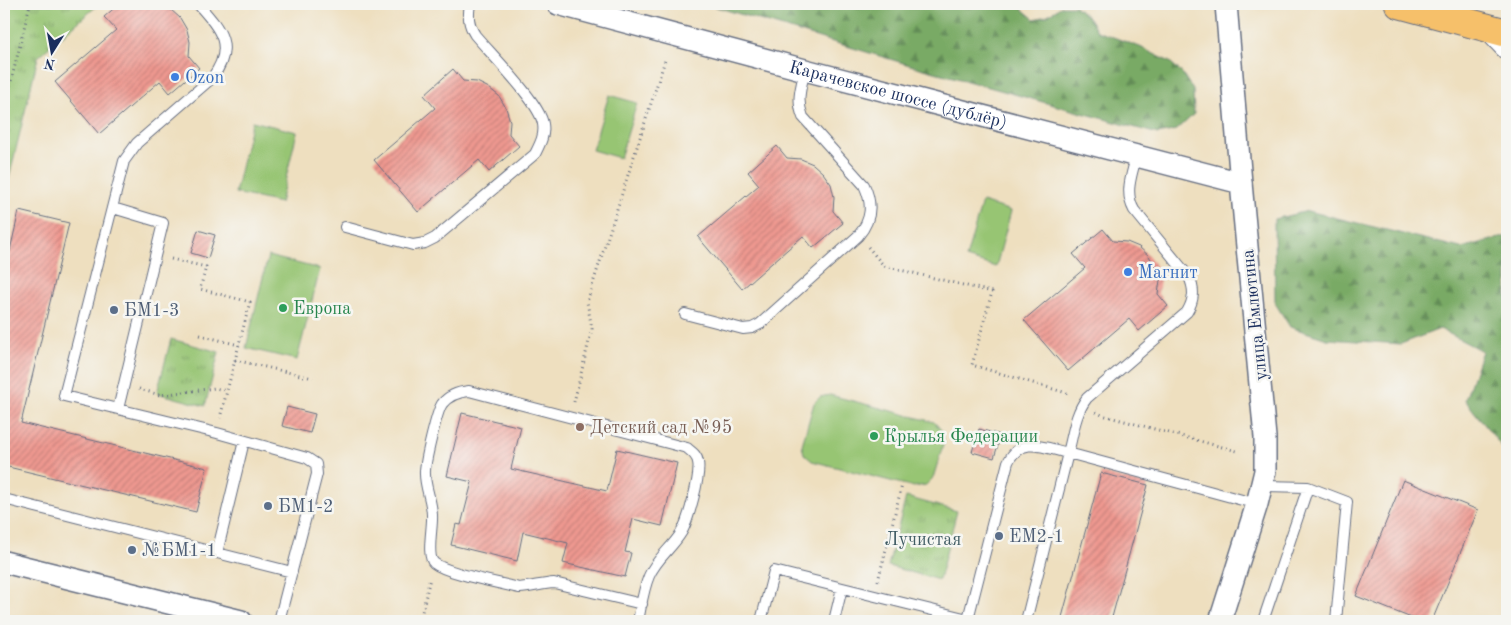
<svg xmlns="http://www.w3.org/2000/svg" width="1511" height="625" viewBox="0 0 1511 625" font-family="'Old Standard TT',serif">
	<defs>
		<pattern id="grass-tufts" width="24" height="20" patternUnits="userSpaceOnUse" patternTransform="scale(1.25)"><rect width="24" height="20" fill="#97c573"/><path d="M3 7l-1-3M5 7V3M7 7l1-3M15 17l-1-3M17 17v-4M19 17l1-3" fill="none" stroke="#7aa062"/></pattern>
		<pattern id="forest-firs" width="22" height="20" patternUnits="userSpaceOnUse" patternTransform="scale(1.25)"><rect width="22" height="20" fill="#79aa65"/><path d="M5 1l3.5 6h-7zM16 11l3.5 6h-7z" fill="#628b56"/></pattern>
		<pattern id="building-hatch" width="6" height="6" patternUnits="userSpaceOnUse" patternTransform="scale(1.25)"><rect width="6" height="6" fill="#ef9990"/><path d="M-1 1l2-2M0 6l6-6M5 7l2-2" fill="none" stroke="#c17d79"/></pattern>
	</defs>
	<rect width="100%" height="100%" fill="#f6f6f2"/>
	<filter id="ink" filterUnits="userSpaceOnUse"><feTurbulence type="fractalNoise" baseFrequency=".02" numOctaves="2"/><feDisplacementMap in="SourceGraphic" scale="10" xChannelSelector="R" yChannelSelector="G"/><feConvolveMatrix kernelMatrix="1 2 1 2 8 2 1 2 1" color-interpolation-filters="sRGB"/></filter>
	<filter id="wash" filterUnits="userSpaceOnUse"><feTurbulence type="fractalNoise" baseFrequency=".0096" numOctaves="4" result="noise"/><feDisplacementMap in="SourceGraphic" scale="20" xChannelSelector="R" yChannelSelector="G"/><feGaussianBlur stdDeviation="1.12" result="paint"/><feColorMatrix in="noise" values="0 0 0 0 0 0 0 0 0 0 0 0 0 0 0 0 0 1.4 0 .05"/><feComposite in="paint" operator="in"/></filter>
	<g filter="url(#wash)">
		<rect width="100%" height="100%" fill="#eedfbf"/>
		<path fill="url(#grass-tufts)" stroke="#597a68" d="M 4,4 L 99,4 L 38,57 L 4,199 Z
			M 171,339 L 219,352 L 205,406 L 157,393 Z
			M 906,497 L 957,511 L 939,580 L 888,566 Z"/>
		<path fill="url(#forest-firs)" stroke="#4a6c62" d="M 706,4 L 1016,4 L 1034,19 L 1046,16 L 1062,6 L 1075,6 L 1089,18 L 1097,31 L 1140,47 L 1170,62 L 1182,73 L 1193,90 L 1194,114 L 1177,130 L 1158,134 L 913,66 Z
			M 1308,211 L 1461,248 L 1507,236 L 1507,453 L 1465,400 L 1482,351 L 1440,329 L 1401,344 L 1327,339 L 1290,327 L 1275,303 L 1274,219 Z"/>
		<path fill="#97c573" stroke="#597a68" d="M 609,95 L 637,103 L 620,158 L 592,150 Z
			M 252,121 L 297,132 L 280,203 L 235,193 Z
			M 982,202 L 1011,211 L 996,267 L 966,258 Z
			M 268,256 L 320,269 L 297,360 L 246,348 Z
			M 830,395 L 934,422 L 942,431 L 944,442 L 933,478 L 926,485 L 914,487 L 812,461 L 804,454 L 802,445 L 814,403 L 820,397 Z"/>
		<g id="blocks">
			<path fill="url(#building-hatch)" d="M 119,4 L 157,4 L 170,9 L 180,18 L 187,30 L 190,42 L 189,56 L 199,68 L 170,93 L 160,81 L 99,134 L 55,82 L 116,30 L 104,17 Z
				M 453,69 L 463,81 L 477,82 L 489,88 L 499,96 L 506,108 L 510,121 L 509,134 L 519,146 L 489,172 L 479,160 L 418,212 L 374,160 L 435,108 L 424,95 Z
				M 777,146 L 787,158 L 801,159 L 813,164 L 823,173 L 831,184 L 834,197 L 833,211 L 843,223 L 813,248 L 803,236 L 742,289 L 698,237 L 759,185 L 748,172 Z
				M 19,211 L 69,223 L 21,423 L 207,468 L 196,512 L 4,466 L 4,277 Z
				M 1103,229 L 1113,241 L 1127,242 L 1139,247 L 1149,256 L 1156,267 L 1160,280 L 1158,294 L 1168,306 L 1139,331 L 1129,319 L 1068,371 L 1024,320 L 1085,268 L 1073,254 Z
				M 198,230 L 215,235 L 208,258 L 191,253 Z
				M 287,407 L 315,414 L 310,433 L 282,426 Z
				M 462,413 L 521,427 L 511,469 L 607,491 L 617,449 L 677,463 L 662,526 L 633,519 L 625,552 L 631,553 L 625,577 L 563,563 L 568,543 L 523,532 L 517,561 L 451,545 L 456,524 L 461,525 L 472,482 L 447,476 Z
				M 979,429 L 1001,435 L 994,458 L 972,452 Z
				M 1101,473 L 1148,485 L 1111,621 L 1061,621 Z
				M 1403,480 L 1478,510 L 1432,621 L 1419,621 L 1356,596 Z"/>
		</g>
	</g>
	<g filter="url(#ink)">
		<use href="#blocks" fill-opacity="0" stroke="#656d80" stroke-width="1"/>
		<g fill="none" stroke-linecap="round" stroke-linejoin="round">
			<defs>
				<path id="service" d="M 198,4 C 220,29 236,46 212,78 L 137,143 L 124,161 L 64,396 L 217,433 L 307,458 L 316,464 L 317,474 L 279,621
					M 1485,34 L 1507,57
					M 113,208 L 163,223 L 118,409
					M 345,227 L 413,245 L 425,243 L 435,238 L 535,154 C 540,144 545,135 543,124 C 540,103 491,54 475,35 C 468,24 468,16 470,4
					M 685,314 L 743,329 L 752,328 L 760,324 L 858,236 C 872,220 873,204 864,185 L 803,117 C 796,100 801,87 805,70
					M 1261,486 L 1308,487 L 1263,621
					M 1308,487 L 1347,502 L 1336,621
					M 4,499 L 292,572
					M 217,553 L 244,441
					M 968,619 L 1008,462 C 1021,435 1045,448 1068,453 C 1073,435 1075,413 1087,398 L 1187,312 C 1194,300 1195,290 1189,277 L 1134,210 C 1124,192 1132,175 1136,157
					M 638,621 C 641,607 643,590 649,576 C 656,559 672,548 681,533 C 688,522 701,475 698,462 C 697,455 692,452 687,448 L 469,391 C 458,392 449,395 442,404 C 437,411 424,465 425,474 C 425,488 432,501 432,515 C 433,527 426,556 434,563 C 448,574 500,583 519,588 C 531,587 542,584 554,583 L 642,604
					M 761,621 L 774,571 L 976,621
					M 834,621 L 842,588
					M 1026,621 L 1068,453 L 1257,504"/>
				<g id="minor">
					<path id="s1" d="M 558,4 L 805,70 L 1241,183"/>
					<path d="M 4,562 L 241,621"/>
					<path d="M 1220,621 L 1257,504 L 1265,471 L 1265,437 L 1241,183 L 1226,4"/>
				</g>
				<path id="trunk" d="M 1399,4 L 1507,33"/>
			</defs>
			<use href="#service" stroke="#656d80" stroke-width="12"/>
			<use href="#minor" stroke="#656d80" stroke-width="24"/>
			<use href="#trunk" stroke="#656d80" stroke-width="30"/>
			<path stroke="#656d80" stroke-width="3" stroke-dasharray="1 4" stroke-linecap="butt" d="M 4,110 L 30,4
				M 868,247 L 884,266 L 992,292 L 972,365 L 1070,394
				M 171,259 L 206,267 L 200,289 L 250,302 L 220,418
				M 200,335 L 239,345
				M 235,360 L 313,378
				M 139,389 L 160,395 L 215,388 L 227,391
				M 574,402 L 592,329 L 587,302 L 666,57
				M 1096,412 L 1102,415 L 1237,451
				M 878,581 L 902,485
				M 420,621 L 430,578"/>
			<use href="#service" stroke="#fff" stroke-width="10"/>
			<use href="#minor" stroke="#fff" stroke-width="21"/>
			<use href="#trunk" stroke="#f6c06b" stroke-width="28"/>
		</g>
	</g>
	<g fill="#3f7fe0" stroke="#f6f6f2" stroke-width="2">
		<circle cx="175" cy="77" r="5"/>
		<circle cx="1128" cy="272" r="5"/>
	</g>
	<g fill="#2e9e5b" stroke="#f6f6f2" stroke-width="2">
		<circle cx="283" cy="308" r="5"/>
		<circle cx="874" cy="436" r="5"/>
	</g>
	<g fill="#5c6f8a" stroke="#f6f6f2" stroke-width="2">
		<circle cx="114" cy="310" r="5"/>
		<circle cx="268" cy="506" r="5"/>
		<circle cx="999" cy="536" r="5"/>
		<circle cx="132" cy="550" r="5"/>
	</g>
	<circle fill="#8d6e63" stroke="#f6f6f2" stroke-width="2" cx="580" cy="427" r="5"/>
	<g text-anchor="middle" stroke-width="5" stroke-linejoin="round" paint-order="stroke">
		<g font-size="18" fill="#366cbe" stroke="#f6f6f2" text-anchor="start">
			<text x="185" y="83">Ozon</text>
			<text x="1138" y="278">Магнит</text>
		</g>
		<g font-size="18" fill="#1b2f5e" stroke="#f6f6f2">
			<text dy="6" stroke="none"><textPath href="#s1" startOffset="352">Карачевское шоссе (дублёр)</textPath></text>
			<text transform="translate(1254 315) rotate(-96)" y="6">улица Емлютина</text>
		</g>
		<g font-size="18" fill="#27864d" stroke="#f6f6f2" text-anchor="start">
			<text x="293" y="314">Европа</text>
			<text x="884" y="442">Крылья Федерации</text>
		</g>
		<g font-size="18" fill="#4e5e75" stroke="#f6f6f2" text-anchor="start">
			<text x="124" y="316">БМ1-3</text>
			<text x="278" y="512">БМ1-2</text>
			<text x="1009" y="542">ЕМ2-1</text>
			<text x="142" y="556">№БМ1-1</text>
		</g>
		<g font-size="18" fill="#785e54" stroke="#f6f6f2" text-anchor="start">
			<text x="590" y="433">Детский сад №95</text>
		</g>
		<g font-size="18" fill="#405c64" stroke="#f6f6f2">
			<text x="923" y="545">Лучистая</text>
		</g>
	</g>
	<rect width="1511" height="625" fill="none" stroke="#f6f6f2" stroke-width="20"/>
	<g transform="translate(52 52) rotate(191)" stroke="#f6f6f2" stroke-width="4" paint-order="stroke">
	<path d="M0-4L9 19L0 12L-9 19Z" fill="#1b2f5e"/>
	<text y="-8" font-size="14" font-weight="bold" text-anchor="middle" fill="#1b2f5e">N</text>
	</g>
</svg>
